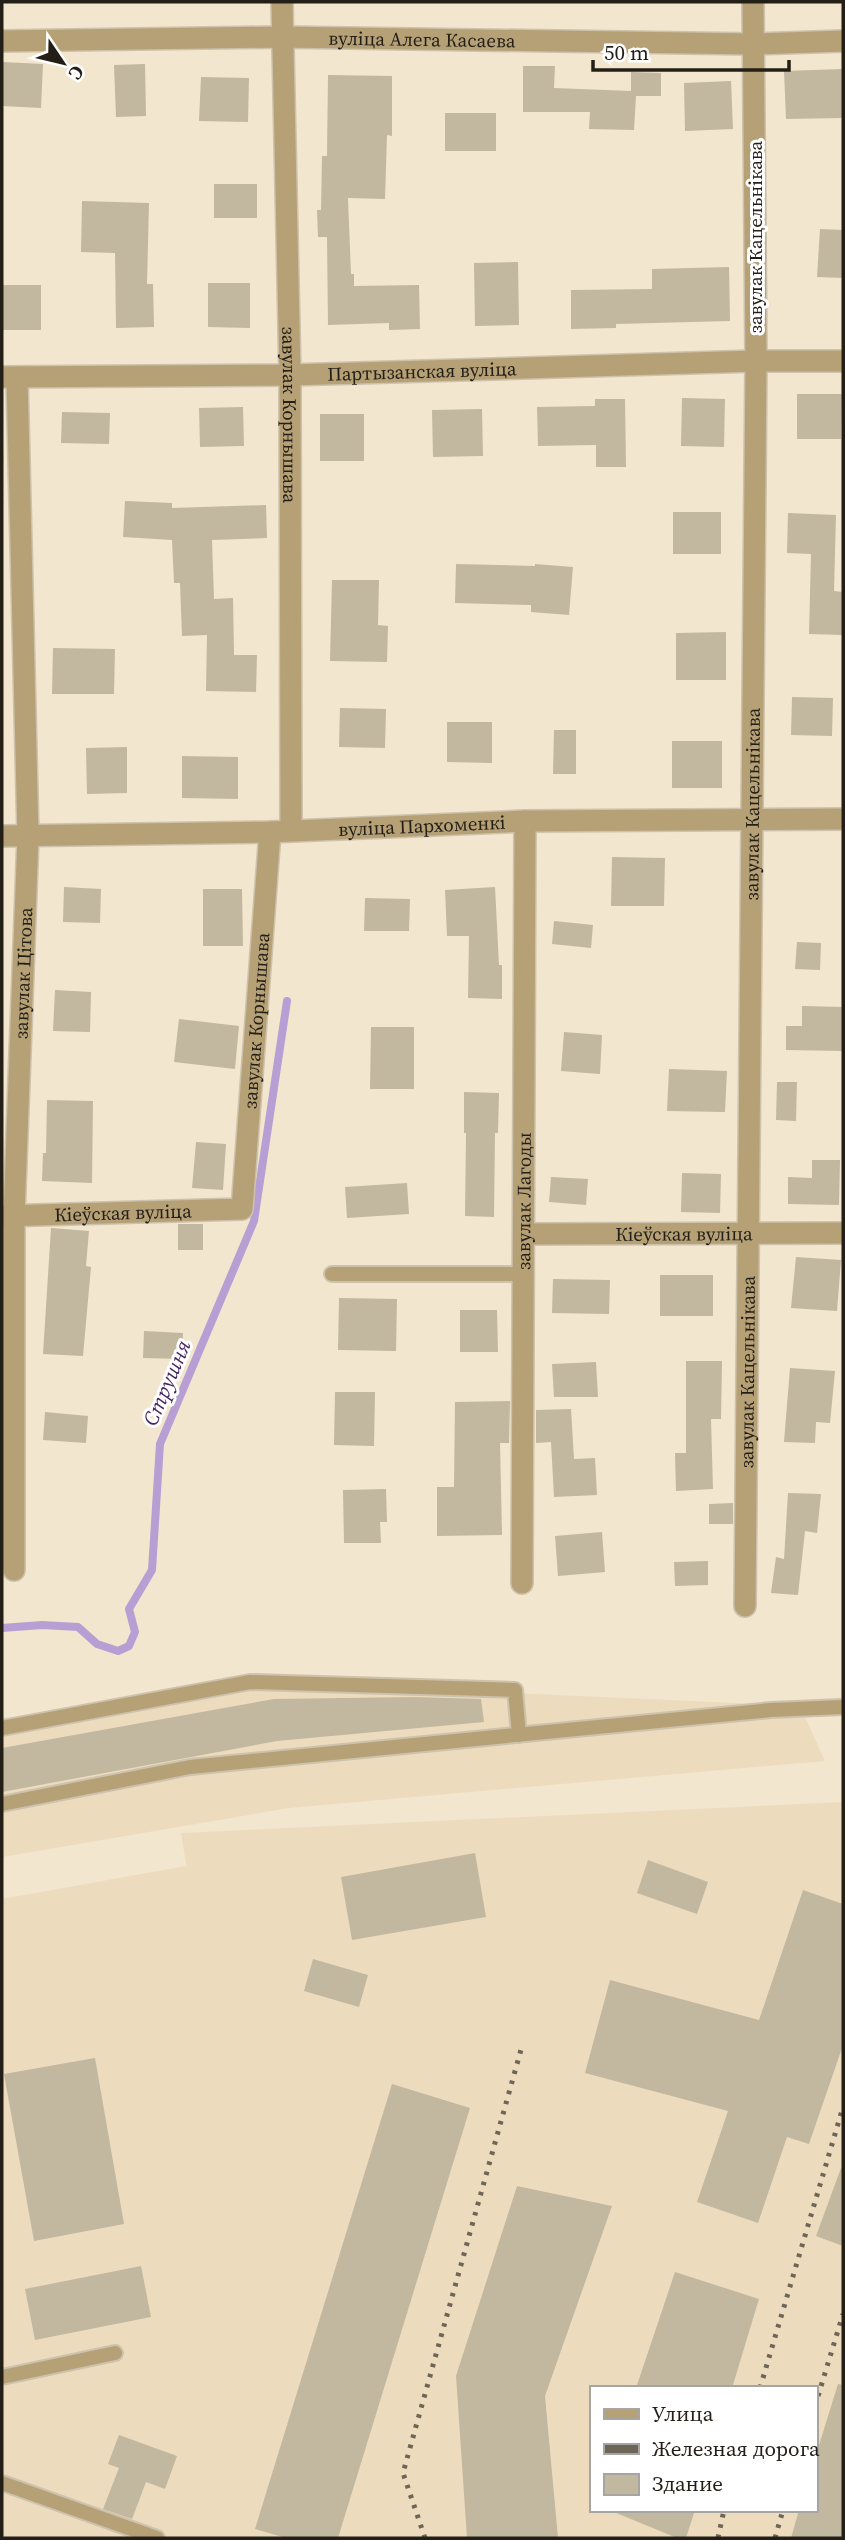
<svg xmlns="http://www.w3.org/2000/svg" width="845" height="2540" viewBox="0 0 845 2540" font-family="'Source Serif 4',serif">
	<rect width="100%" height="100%" fill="#f2e6ce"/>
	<path fill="#ecdcbd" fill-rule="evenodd" d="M 272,1682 L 800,1706 L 825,1761 L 289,1808 L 2,1857 L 2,1732 Z
		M 843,1802 L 843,2538 L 2,2538 L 2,1899 L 186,1866 L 188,1875 L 181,1833 ZM 591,2388 L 815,2388 L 815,2510 L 591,2510 Z"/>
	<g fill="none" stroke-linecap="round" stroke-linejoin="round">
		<path stroke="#b79fd3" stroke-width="8" d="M 2,1628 L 42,1625 L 78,1627 L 97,1644 L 118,1651 L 129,1646 L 135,1632 L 129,1609 L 152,1570 L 160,1444 L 254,1221 L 287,1001"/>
	</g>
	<path fill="#c2b79f" d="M 2,62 L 43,64 L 41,108 L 2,106 Z
		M 145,64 L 146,116 L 116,117 L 114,65 Z
		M 523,66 L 555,66 L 554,88 L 631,91 L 631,72 L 661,73 L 661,96 L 636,96 L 634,130 L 589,129 L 590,112 L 523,112 Z
		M 843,69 L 843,118 L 786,119 L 784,71 Z
		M 328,75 L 392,76 L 392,136 L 387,135 L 385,199 L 348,198 L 351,274 L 354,274 L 354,286 L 419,285 L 420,329 L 389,330 L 389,323 L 328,325 L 327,237 L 318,237 L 317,210 L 321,210 L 322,156 L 327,156 Z
		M 201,77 L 249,78 L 248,122 L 199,121 Z
		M 731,81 L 733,129 L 685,131 L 684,83 Z
		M 445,113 L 496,113 L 496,151 L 445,151 Z
		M 214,184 L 257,184 L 257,218 L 214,218 Z
		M 82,201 L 149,203 L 147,284 L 153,284 L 154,327 L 116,328 L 115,253 L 81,252 Z
		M 820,229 L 843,230 L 843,278 L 817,277 Z
		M 518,262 L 519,325 L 475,326 L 474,263 Z
		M 729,267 L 730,321 L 616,324 L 616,328 L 571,329 L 571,290 L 652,289 L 652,269 Z
		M 208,283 L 250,283 L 250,328 L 208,327 Z
		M 2,285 L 41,285 L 41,330 L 2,330 Z
		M 797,394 L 842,394 L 841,439 L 797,439 Z
		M 682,398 L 725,399 L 724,447 L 681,446 Z
		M 595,399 L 625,399 L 626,467 L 596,467 L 596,445 L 538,446 L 537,407 L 595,406 Z
		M 243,407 L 244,446 L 200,447 L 199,408 Z
		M 482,409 L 483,456 L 433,457 L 432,410 Z
		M 62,412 L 110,413 L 109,444 L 61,443 Z
		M 320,414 L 364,414 L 364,461 L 320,461 Z
		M 125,501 L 172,503 L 172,508 L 266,505 L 267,538 L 212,540 L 214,599 L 233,598 L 234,655 L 257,655 L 256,692 L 206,691 L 207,635 L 182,636 L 180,583 L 174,583 L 172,540 L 123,537 Z
		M 673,512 L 721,512 L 721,554 L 673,554 Z
		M 788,513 L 836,515 L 834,591 L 843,592 L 843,635 L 809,634 L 811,554 L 787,553 Z
		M 456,564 L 535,566 L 535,564 L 573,567 L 569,615 L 531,612 L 531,605 L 455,603 Z
		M 332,580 L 379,580 L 378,625 L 388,626 L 387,662 L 330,661 Z
		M 726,632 L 726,680 L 676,680 L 676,633 Z
		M 53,648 L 115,649 L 114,694 L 52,694 Z
		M 792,697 L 833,698 L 832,736 L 791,735 Z
		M 340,708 L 386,709 L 385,748 L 339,747 Z
		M 447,722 L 492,722 L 492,763 L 447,762 Z
		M 554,730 L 576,730 L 576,774 L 553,774 Z
		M 672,741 L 722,741 L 722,788 L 672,788 Z
		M 127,747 L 127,793 L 87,794 L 86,748 Z
		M 182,756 L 238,757 L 238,799 L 182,798 Z
		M 612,857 L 665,858 L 664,906 L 611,906 Z
		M 64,887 L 101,889 L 100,923 L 63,922 Z
		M 495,887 L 499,965 L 502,965 L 502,999 L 468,998 L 469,936 L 447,936 L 445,890 Z
		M 203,889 L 242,889 L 243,946 L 203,946 Z
		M 365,898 L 410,899 L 409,931 L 364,931 Z
		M 554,921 L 593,925 L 591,948 L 552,944 Z
		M 797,942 L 821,943 L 820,970 L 795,969 Z
		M 55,990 L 91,992 L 90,1032 L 53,1031 Z
		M 802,1006 L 843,1007 L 843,1051 L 786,1050 L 786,1026 L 802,1026 Z
		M 179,1019 L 239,1026 L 235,1069 L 174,1062 Z
		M 371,1027 L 414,1027 L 414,1089 L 370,1089 Z
		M 564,1032 L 602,1035 L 600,1074 L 561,1071 Z
		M 669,1069 L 727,1071 L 725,1112 L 667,1111 Z
		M 777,1082 L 797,1082 L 796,1121 L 776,1120 Z
		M 464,1092 L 499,1093 L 498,1133 L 495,1133 L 494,1217 L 465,1216 L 466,1133 L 464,1133 Z
		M 47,1100 L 93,1101 L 92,1183 L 42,1181 L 43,1153 L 46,1153 Z
		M 196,1142 L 226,1144 L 223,1190 L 192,1188 Z
		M 812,1160 L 840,1160 L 839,1205 L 788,1204 L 788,1177 L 812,1178 Z
		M 682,1173 L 721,1174 L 720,1213 L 681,1212 Z
		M 551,1177 L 588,1179 L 586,1205 L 549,1202 Z
		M 407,1183 L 409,1214 L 347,1218 L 345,1187 Z
		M 178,1224 L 203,1224 L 203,1250 L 178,1250 Z
		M 51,1228 L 89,1231 L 86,1266 L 91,1267 L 83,1356 L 43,1354 Z
		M 796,1257 L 841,1260 L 837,1311 L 791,1308 Z
		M 660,1275 L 713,1275 L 713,1316 L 660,1316 Z
		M 553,1279 L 610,1280 L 609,1314 L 552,1313 Z
		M 339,1298 L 397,1299 L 396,1351 L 338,1350 Z
		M 460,1310 L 497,1310 L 498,1352 L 460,1352 Z
		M 144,1331 L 183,1333 L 182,1359 L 143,1358 Z
		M 686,1361 L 722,1361 L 721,1419 L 711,1419 L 713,1489 L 676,1491 L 675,1453 L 686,1453 Z
		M 596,1362 L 598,1397 L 554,1397 L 552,1364 Z
		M 790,1368 L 835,1371 L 830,1423 L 816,1422 L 815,1443 L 784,1442 Z
		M 335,1392 L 375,1392 L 374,1446 L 334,1445 Z
		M 510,1401 L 509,1443 L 500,1443 L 502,1535 L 437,1536 L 437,1487 L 454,1487 L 455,1402 Z
		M 571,1409 L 574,1459 L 595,1458 L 597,1495 L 554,1497 L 551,1442 L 536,1443 L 536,1410 Z
		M 45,1412 L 88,1416 L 86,1443 L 43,1440 Z
		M 386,1489 L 387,1522 L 380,1522 L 381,1543 L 344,1543 L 343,1490 Z
		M 788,1493 L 821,1494 L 817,1533 L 805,1531 L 798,1595 L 771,1593 L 776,1557 L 784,1559 Z
		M 733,1503 L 733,1524 L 709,1524 L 709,1504 Z
		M 602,1532 L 605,1572 L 558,1576 L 555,1536 Z
		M 708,1561 L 708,1585 L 675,1586 L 674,1562 Z
		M 415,1697 L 481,1699 L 484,1722 L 277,1741 L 2,1792 L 2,1748 L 274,1699 Z
		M 475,1853 L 486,1917 L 352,1940 L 341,1877 Z
		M 648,1860 L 708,1882 L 697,1914 L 637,1893 Z
		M 803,1890 L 843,1904 L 843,2045 L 809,2144 L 787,2137 L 758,2223 L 697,2202 L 728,2111 L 585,2073 L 610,1980 L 759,2020 Z
		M 313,1959 L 368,1975 L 359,2007 L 304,1991 Z
		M 95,2058 L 124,2224 L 34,2241 L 4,2074 Z
		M 392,2084 L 470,2108 L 338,2538 L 286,2538 L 255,2529 Z
		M 841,2168 L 843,2168 L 843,2246 L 816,2236 Z
		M 517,2186 L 612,2206 L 545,2396 L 558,2538 L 467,2538 L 456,2376 Z
		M 141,2266 L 151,2317 L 35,2340 L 25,2289 Z
		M 675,2272 L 759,2299 L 732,2388 L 636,2388 Z
		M 838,2384 L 843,2385 L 843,2538 L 791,2538 L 799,2510 L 815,2510 L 815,2458 Z
		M 119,2435 L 177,2456 L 165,2489 L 146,2482 L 132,2519 L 103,2509 L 119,2468 L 108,2464 Z
		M 609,2510 L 695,2510 L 686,2538 L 677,2538 Z"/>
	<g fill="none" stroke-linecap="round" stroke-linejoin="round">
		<defs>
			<path id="service" d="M 332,1274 L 525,1274
				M 2,1728 L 250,1682 L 515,1690 L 519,1735
				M 2,1804 L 190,1767 L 771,1710 L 843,1707
				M 2,2377 L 115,2353
				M 2,2483 L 157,2538"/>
			<g id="minor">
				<path id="s1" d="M 282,2 L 290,375 L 291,829"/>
				<path id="s2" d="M 2,41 L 282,37 L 753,44 L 843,41"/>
				<path id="s3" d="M 2,377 L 290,375 L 756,361 L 843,361"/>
				<path id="s4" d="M 2,836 L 270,832 L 525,821 L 843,819"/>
				<path id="s5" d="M 2,1216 L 242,1209 L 270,832"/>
				<path id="s6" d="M 525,1234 L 843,1233"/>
				<path id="s7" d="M 14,1570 L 14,1216 L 28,836 L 17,377"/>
				<path id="s8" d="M 522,1583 L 525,821"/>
				<path id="s9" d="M 745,1606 L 756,361 L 753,2"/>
			</g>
		</defs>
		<use href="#service" stroke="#cdc2ad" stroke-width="18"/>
		<use href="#minor" stroke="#cdc2ad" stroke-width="24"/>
		<use href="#service" stroke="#b6a177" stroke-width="14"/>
		<use href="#minor" stroke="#b6a177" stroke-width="21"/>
		<path stroke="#6d6557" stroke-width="5" stroke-dasharray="3.5 7" stroke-linecap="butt" d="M 760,2388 L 843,2107
			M 815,2406 L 843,2314
			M 425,2538 L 403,2473 L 522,2046
			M 718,2538 L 724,2510
			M 775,2538 L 783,2510"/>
	</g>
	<g text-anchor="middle" stroke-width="6" stroke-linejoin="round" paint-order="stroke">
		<g font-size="19" fill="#241f16" stroke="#fff">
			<text dy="7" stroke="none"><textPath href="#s2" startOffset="420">вуліца Алега Касаева</textPath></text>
			<text transform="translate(755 237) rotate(-90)" y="7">завулак Кацельнікава</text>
			<text dy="7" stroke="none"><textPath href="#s3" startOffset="420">Партызанская вуліца</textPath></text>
			<text dy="7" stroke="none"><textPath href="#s1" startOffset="413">завулак Корнышава</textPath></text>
			<text dy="7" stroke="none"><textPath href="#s9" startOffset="802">завулак Кацельнікава</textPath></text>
			<text dy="7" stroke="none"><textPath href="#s4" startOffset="420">вуліца Пархоменкі</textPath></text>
			<text dy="7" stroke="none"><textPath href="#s7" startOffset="597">завулак Цітова</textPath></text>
			<text dy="7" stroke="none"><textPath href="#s5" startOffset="429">завулак Корнышава</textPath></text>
			<text dy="7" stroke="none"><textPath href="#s8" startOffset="382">завулак Лагоды</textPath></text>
			<text dy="7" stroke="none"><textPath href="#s5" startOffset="121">Кіеўская вуліца</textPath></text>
			<text dy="7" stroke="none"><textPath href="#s6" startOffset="159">Кіеўская вуліца</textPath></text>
			<text dy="7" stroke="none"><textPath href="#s9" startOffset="234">завулак Кацельнікава</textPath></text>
		</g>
		<g font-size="21" font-style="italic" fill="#462563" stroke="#fff">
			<text transform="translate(167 1383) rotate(-67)" y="7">Струшня</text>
		</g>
	</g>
	<rect width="845" height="2540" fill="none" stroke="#241f16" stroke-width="7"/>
	<rect x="590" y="2386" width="228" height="126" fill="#ffffff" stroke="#a7a5a2" stroke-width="2"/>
	<rect x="604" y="2409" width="35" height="10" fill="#b6a177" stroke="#a7a5a2" stroke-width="2"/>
	<text x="652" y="2421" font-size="21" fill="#241f16">Улица</text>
	<rect x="604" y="2444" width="35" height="10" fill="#6d6557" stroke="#a7a5a2" stroke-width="2"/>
	<text x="652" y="2456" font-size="21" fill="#241f16">Железная дорога</text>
	<rect x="604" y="2474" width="35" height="21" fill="#c2b79f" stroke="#a7a5a2" stroke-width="2"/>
	<text x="652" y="2491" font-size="21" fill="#241f16">Здание</text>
	<g transform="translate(63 63) rotate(125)" stroke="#ffffff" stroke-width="5" paint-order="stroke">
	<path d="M0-5L12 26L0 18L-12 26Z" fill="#241f16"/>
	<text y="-10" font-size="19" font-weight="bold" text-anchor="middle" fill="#241f16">С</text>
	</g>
	<path d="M593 60v10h196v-10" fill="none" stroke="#241f16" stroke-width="3.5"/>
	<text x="604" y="60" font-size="21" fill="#241f16" stroke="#ffffff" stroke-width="5" paint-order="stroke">50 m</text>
</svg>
